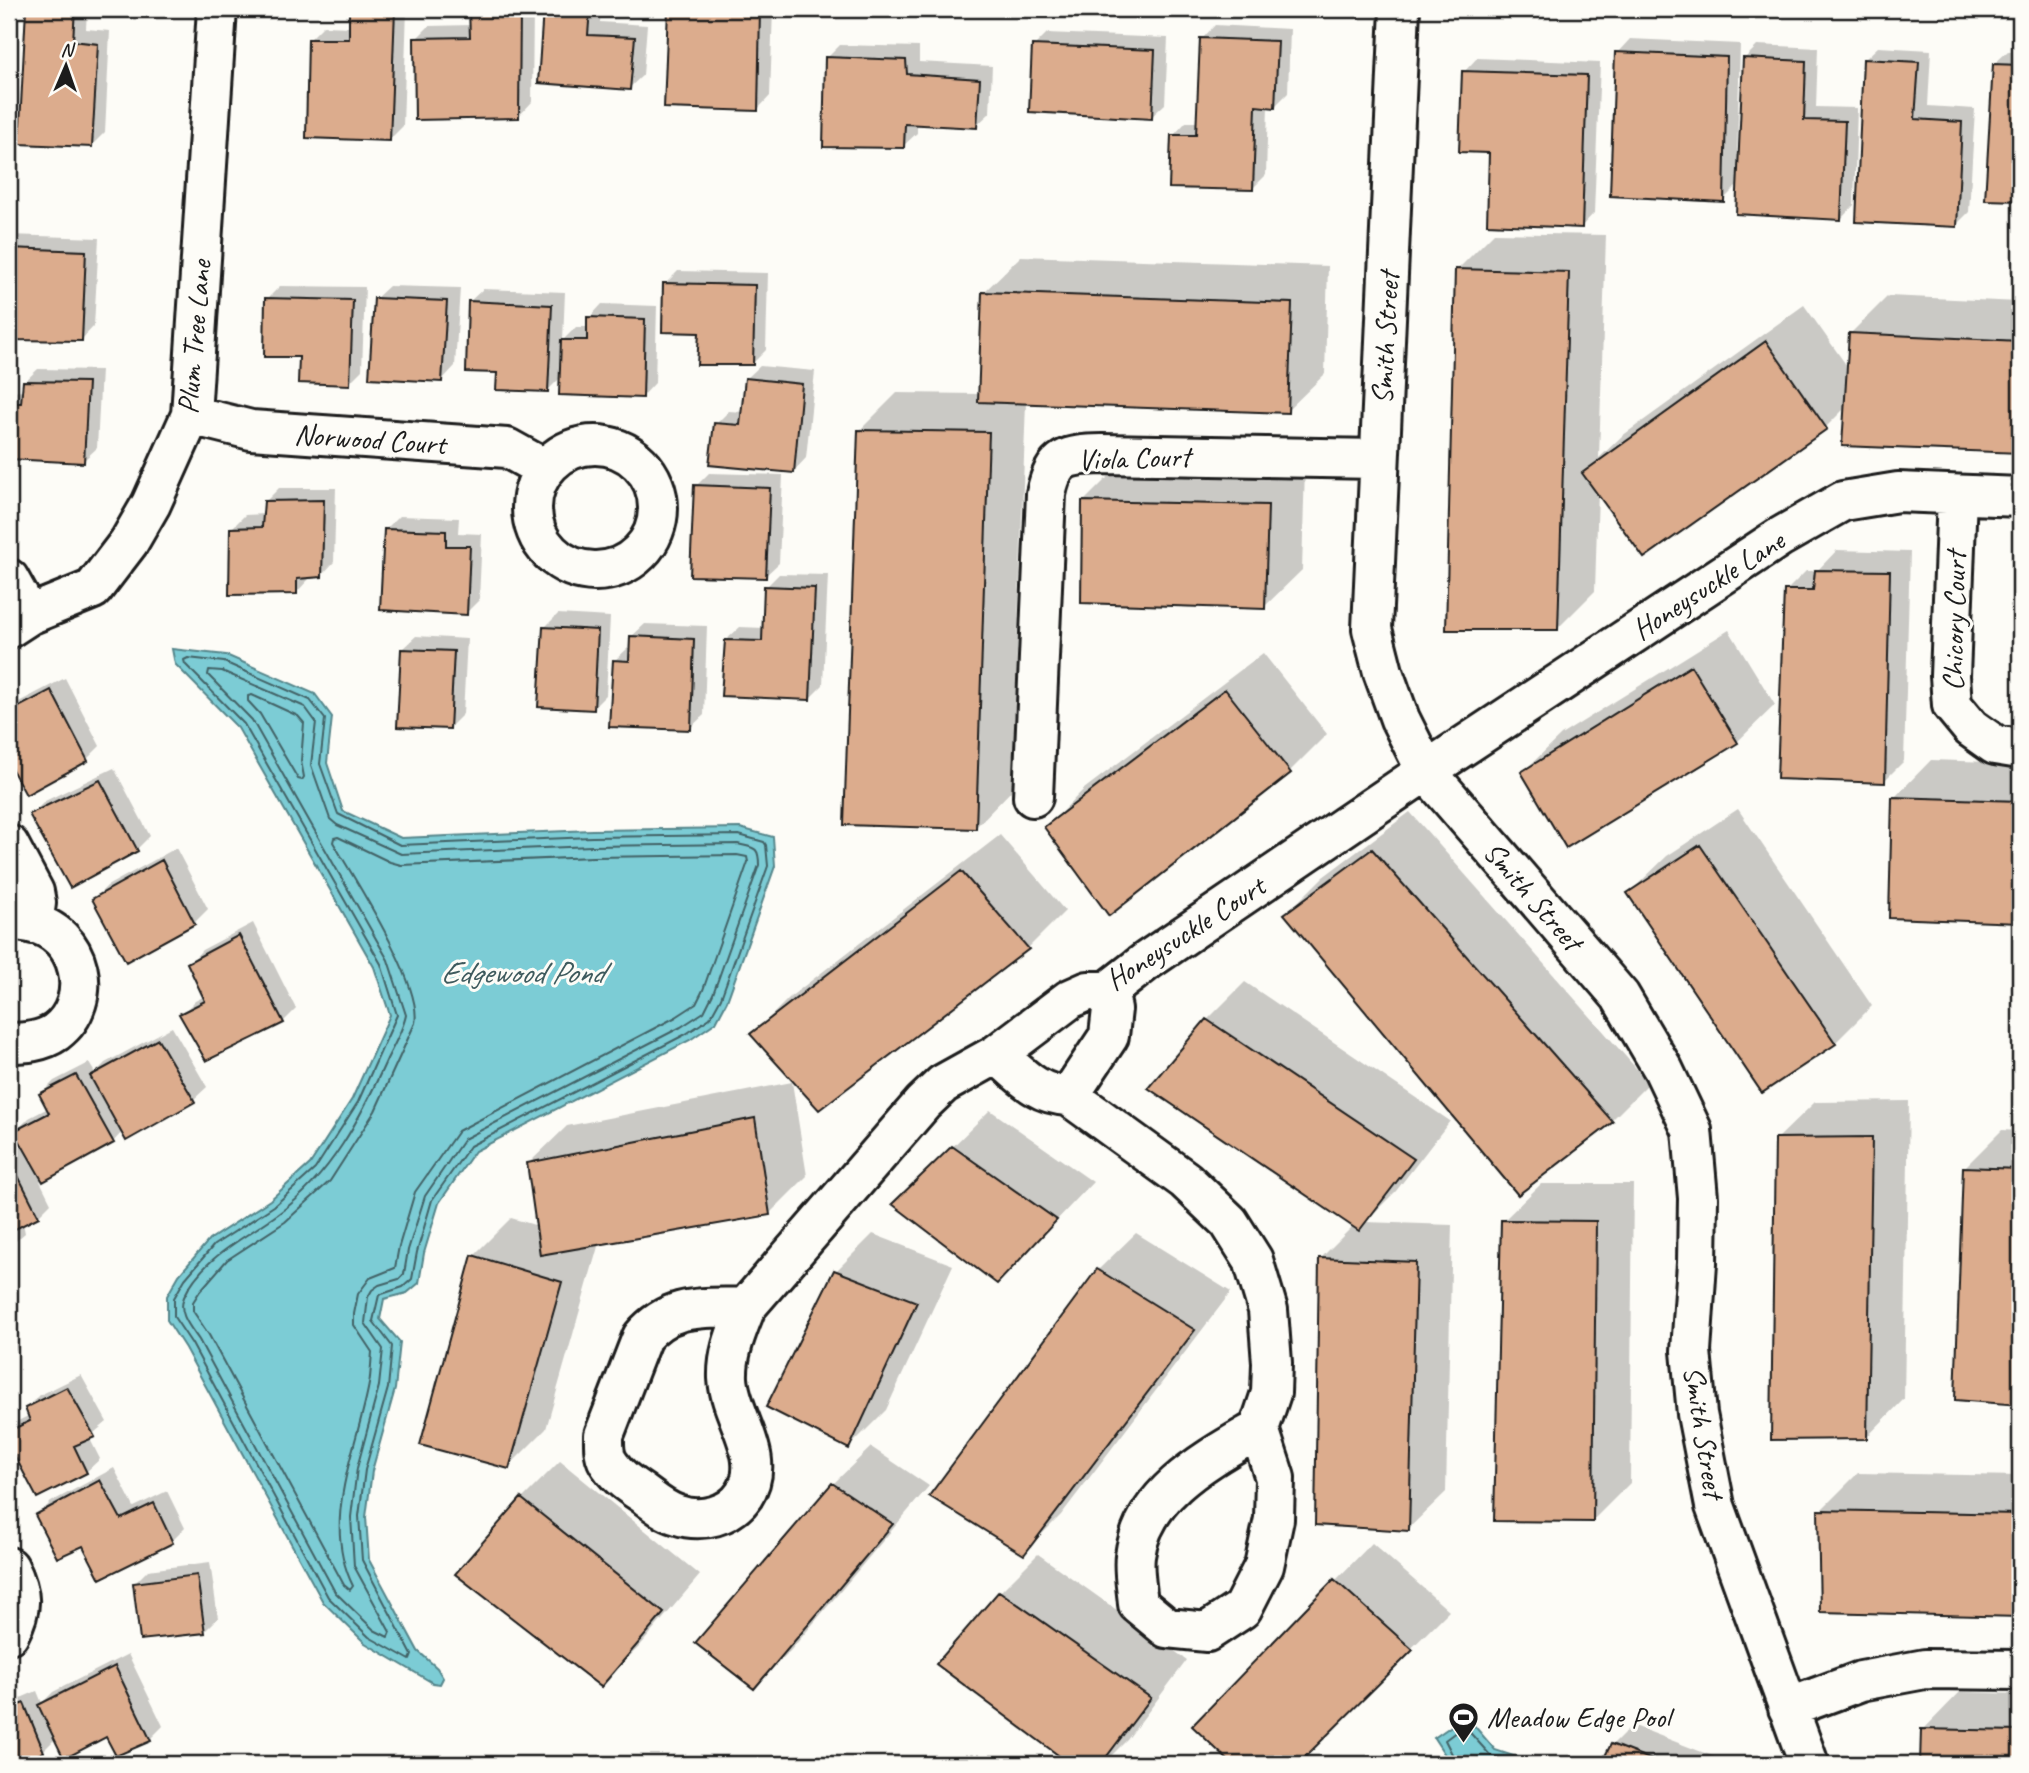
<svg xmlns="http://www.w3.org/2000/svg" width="2029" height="1773" viewBox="0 0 2029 1773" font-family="Caveat,sans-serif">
	<rect width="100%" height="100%" fill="#fdfcf7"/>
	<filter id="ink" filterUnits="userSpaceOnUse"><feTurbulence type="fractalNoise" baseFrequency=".0143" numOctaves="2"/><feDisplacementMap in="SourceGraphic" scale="14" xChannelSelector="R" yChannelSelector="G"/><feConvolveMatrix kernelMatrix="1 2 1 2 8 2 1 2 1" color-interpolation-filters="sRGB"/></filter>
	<g filter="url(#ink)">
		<path fill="#7cccd5" stroke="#56868b" stroke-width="2" d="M 172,649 L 226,655 L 315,694 L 332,717 L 327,763 L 343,811 L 401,838 L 592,830 L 740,828 L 773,837 L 775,866 L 727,1001 L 716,1022 L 690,1040 L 475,1151 L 439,1203 L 424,1253 L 419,1283 L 407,1293 L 384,1299 L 380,1319 L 400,1342 L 395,1389 L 372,1471 L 366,1517 L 369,1560 L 418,1651 L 437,1668 L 443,1678 L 440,1684 L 433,1683 L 365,1643 L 323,1602 L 185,1348 L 167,1320 L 167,1296 L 179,1275 L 209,1240 L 270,1200 L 310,1164 L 352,1099 L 390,1015 L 374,967 L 238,728 L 175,664 Z
			M 1466,1716 L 1495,1750 L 1538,1764 L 1451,1764 L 1434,1738 Z"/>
		<path fill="#0003" d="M 28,9 L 87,9 L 86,29 L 110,31 L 105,132 L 91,146 L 20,143 Z
			M 351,9 L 407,9 L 403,126 L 389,140 L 309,40 L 323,26 L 351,27 Z
			M 471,9 L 533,9 L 532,102 L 519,116 L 416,39 L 429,26 L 471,25 Z
			M 545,9 L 601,9 L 600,22 L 647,25 L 643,75 L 629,88 L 540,82 Z
			M 773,9 L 770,96 L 757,110 L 669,10 Z
			M 1215,25 L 1290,29 L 1288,93 L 1275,106 L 1268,105 L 1266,175 L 1253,188 L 1173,136 L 1186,122 L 1198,122 L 1202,39 Z
			M 1047,33 L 1168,38 L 1165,104 L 1151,117 L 1034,46 Z
			M 1630,39 L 1740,44 L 1737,155 L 1741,155 L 1745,58 L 1758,45 L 1818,48 L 1816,107 L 1857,108 L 1854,205 L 1841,219 L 1739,184 L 1723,200 L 1617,53 Z
			M 840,45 L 919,47 L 919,62 L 992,66 L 990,113 L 976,126 L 917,123 L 917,133 L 903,146 L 827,58 Z
			M 1878,47 L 1931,50 L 1928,106 L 1975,109 L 1969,212 L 1956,225 L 1864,60 Z
			M 2008,51 L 2020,52 L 2020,199 L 1987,198 L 1994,64 Z
			M 1477,58 L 1600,63 L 1594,213 L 1581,227 L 1491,151 L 1464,72 Z
			M 1494,233 L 1606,235 L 1599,458 L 1622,436 L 1804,305 L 1849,369 L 1851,333 L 1888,296 L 2020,302 L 2020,451 L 1844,445 L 1846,407 L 1826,427 L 1645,556 L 1598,491 L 1595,591 L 1557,629 L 1457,270 Z
			M 9,235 L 99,238 L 94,326 L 81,340 L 13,303 L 9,303 Z
			M 1021,256 L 1328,266 L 1325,374 L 1287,411 L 1026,402 L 1012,790 L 975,828 L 860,430 L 897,393 L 980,394 L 983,293 Z
			M 678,271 L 768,273 L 766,350 L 753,363 L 700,331 L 665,284 Z
			M 280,286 L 365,287 L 362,370 L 349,383 L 301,356 L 267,299 Z
			M 389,286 L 460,288 L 455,366 L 442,380 L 375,299 Z
			M 483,289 L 565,292 L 563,340 L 576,327 L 589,327 L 589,318 L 602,304 L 657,306 L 655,383 L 642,397 L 562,376 L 548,390 L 499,371 L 469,302 Z
			M 760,366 L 815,371 L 806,458 L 793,472 L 716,424 L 729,411 L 743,412 L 746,379 Z
			M 38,369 L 101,370 L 97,448 L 83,461 L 9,458 L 9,391 L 24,390 L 24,382 Z
			M 1121,464 L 1305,468 L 1302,570 L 1264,607 L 1084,501 Z
			M 709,473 L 783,475 L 779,563 L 765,576 L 696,486 Z
			M 279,488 L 336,488 L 334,562 L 321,576 L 309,576 L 309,579 L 296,593 L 232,528 L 245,515 L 264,514 L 265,502 Z
			M 399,516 L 459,518 L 458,533 L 482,534 L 479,600 L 466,613 L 385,530 Z
			M 1837,550 L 1910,552 L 1904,761 L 1884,781 L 1786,591 L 1806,571 L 1817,571 Z
			M 779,574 L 828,575 L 823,685 L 810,698 L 726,640 L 740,627 L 764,628 L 766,587 Z
			M 558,614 L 610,617 L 606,695 L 593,708 L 545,627 Z
			M 645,624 L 707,626 L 704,715 L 690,728 L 614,661 L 628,648 L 631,648 L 631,637 Z
			M 1729,630 L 1775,705 L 1737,742 L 1523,772 L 1561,735 Z
			M 416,636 L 467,639 L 463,714 L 450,727 L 402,649 Z
			M 1263,653 L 1327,734 L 1290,771 L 1110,913 L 1047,827 L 1084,789 Z
			M 65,678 L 100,746 L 87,759 L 26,793 L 9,760 L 9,707 Z
			M 1931,760 L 2020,763 L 2020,921 L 1891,916 L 1894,798 Z
			M 114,768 L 150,836 L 137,849 L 32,814 L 45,801 Z
			M 1738,809 L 1872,1006 L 1835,1043 L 1629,893 L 1667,856 Z
			M 1410,812 L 1649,1083 L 1612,1120 L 1518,1192 L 1286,914 L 1323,877 Z
			M 1000,835 L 1065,911 L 1028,948 L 819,1107 L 753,1034 L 790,997 Z
			M 176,848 L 208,909 L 194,923 L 127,960 L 94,899 L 107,886 Z
			M 253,923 L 296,1009 L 283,1022 L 182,1014 L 195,1001 L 205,996 L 189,964 L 202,950 Z
			M 1245,982 L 1450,1121 L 1396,1191 L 1365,1222 L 1452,1225 L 1446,1492 L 1408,1529 L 1320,1259 L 1354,1225 L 1151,1087 L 1207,1020 Z
			M 172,1027 L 207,1087 L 193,1100 L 123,1131 L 113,1142 L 40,1181 L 51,1203 L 38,1216 L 23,1223 L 25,1233 L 9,1247 L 9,1153 L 24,1145 L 16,1131 L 29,1118 L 48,1108 L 41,1094 L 54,1081 L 89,1063 L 95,1073 L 105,1063 Z
			M 792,1082 L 807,1176 L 769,1214 L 599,1243 L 546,1429 L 508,1467 L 473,1256 L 511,1218 L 538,1226 L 529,1163 L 567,1126 Z
			M 1909,1101 L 1904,1399 L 1867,1437 L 1777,1139 L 1815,1102 Z
			M 990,1110 L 1093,1182 L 1034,1244 L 932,1167 Z
			M 2002,1130 L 2020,1131 L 2020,1403 L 1956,1399 L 1965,1167 Z
			M 1541,1184 L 1633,1184 L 1630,1483 L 1593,1520 L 1503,1221 Z
			M 1136,1233 L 1231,1292 L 1061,1515 L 1024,1552 L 1098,1270 Z
			M 873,1234 L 953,1265 L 886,1410 L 849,1447 L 836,1271 Z
			M 9,1326 L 18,1347 L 9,1357 Z
			M 81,1375 L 107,1422 L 89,1437 L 100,1459 L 86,1472 L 38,1496 L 9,1441 L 9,1430 L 18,1421 L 30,1415 L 27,1408 L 40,1395 Z
			M 871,1447 L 929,1486 L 791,1650 L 754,1687 L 833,1484 Z
			M 560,1461 L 700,1575 L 639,1647 L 601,1684 L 458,1574 L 522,1499 Z
			M 114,1468 L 134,1507 L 167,1491 L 185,1528 L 172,1541 L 38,1515 L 51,1502 Z
			M 1858,1473 L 2020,1476 L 2020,1615 L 1821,1610 L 1820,1511 Z
			M 1372,1543 L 1449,1611 L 1295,1764 L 1235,1764 L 1194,1726 Z
			M 1038,1554 L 1187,1660 L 1127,1740 L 1103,1764 L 1073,1764 L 939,1664 L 1000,1592 Z
			M 210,1562 L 218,1618 L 205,1631 L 135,1583 L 148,1570 Z
			M 128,1654 L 163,1726 L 150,1739 L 107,1735 L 56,1738 L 43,1751 L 32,1755 L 36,1764 L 9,1764 L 9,1703 L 37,1691 L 42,1703 L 53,1692 Z
			M 1960,1692 L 2020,1694 L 2020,1764 L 1922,1764 L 1923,1730 Z
			M 1632,1725 L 1733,1764 L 1603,1764 L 1612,1745 Z
			M 680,1759 L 766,1762 L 766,1764 L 675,1764 Z"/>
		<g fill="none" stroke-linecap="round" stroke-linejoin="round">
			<path stroke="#426266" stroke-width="2" d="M 188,658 L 224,662 L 310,700 L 325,719 L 320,764 L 338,814 L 400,845 L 592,837 L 739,835 L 764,842 L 766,845 L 768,866 L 721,998 L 710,1018 L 686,1034 L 470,1146 L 432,1200 L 417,1252 L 412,1279 L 403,1287 L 379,1295 L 373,1321 L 392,1346 L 388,1388 L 365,1470 L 359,1516 L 362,1560 L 412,1655 L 410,1660 L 369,1637 L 328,1597 L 192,1344 L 174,1317 L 174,1298 L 185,1279 L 214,1245 L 274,1206 L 315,1169 L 358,1102 L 397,1015 L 381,964 L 244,724 L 185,664 L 184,660 Z
				M 209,670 L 222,671 L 305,707 L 316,722 L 311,765 L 330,819 L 337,825 L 401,854 L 592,846 L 738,844 C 754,848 759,846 759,865 L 713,994 L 704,1012 L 681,1027 L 464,1139 L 425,1196 L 408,1250 L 404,1274 L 399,1279 L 379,1285 L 372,1290 L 368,1297 L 365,1323 L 383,1349 L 379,1386 L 357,1468 L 351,1517 L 354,1566 L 390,1632 L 388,1637 L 374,1630 L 335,1592 L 199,1340 C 191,1328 177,1313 184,1297 C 202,1257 245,1238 278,1214 C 331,1176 361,1117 387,1059 C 394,1045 403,1030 406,1015 L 388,960 L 252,720 L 208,675 Z
				M 252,695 L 298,716 L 304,723 L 301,761 L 304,777 L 302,780 L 298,779 L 260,714 L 248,701 L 248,696 Z
				M 338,837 L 390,862 L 401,865 L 593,857 L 737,855 L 747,857 L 748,862 L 703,990 L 696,1004 L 676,1017 L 458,1131 L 415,1192 L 399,1246 L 395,1268 L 370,1278 L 358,1294 L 354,1314 L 354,1325 L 372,1352 C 371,1362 371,1374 369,1384 C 357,1450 320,1520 353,1586 L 350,1590 L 344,1585 L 209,1335 L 193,1311 L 193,1302 L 200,1291 L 227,1260 L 285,1222 L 330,1181 L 375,1111 L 415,1023 C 423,984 354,879 333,842 L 334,838 Z
				M 1457,1764 L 1445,1740 L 1464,1726 L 1490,1755 L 1516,1764"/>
		</g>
		<path fill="#dcac8d" stroke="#1c1c1c" stroke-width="2" d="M 26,9 L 75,9 L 73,41 L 98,44 L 92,147 L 19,144 Z
			M 349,9 L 395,9 L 390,141 L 306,138 L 308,39 L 349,39 Z
			M 469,9 L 520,9 L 519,118 L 415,120 L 414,38 L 470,37 Z
			M 543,9 L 590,9 L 588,35 L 635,37 L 630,90 L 538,83 Z
			M 668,9 L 760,10 L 758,111 L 664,108 Z
			M 1200,38 L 1278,41 L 1275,108 L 1256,106 L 1253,190 L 1169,188 L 1171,135 L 1196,135 Z
			M 1032,45 L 1155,50 L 1152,119 L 1029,112 Z
			M 1615,52 L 1727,57 L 1724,202 L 1610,196 Z
			M 825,57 L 906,60 L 907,74 L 980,79 L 977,128 L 905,124 L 904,148 L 823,147 Z
			M 1743,58 L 1806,61 L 1804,120 L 1845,121 L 1841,220 L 1736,214 Z
			M 1863,59 L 1919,62 L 1915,119 L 1962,122 L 1957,227 L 1856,222 Z
			M 1993,64 L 2020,65 L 2020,201 L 1985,200 Z
			M 1462,71 L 1587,75 L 1582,228 L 1487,224 L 1489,153 L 1459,152 Z
			M 9,248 L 86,251 L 82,341 L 11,340 Z
			M 1455,269 L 1569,272 L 1558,630 L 1446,630 Z
			M 663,283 L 755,285 L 753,365 L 697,365 L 699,333 L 662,332 Z
			M 982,292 L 1292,303 L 1288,413 L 978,402 Z
			M 265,298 L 353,300 L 350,385 L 298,383 L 299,357 L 264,357 Z
			M 374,298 L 447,301 L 442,382 L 369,378 Z
			M 468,301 L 552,305 L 548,392 L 496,390 L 497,373 L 466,372 Z
			M 587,317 L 645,319 L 643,398 L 559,395 L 561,340 L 587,340 Z
			M 1849,333 L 2020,341 L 2020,453 L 1842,446 Z
			M 1766,341 L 1827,429 L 1644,558 L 1582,473 Z
			M 745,378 L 802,384 L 794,473 L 709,465 L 714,423 L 740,425 Z
			M 23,381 L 88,382 L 84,463 L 9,459 L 9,403 L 21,403 Z
			M 858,430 L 989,432 L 976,829 L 844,825 Z
			M 694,485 L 770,488 L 766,578 L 690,576 Z
			M 324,500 L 322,577 L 297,579 L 297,594 L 229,595 L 230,528 L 262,527 L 264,501 Z
			M 1082,501 L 1268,505 L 1265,609 L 1081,603 Z
			M 384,529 L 446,531 L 446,546 L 470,546 L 467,615 L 380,610 Z
			M 1815,570 L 1890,571 L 1885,783 L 1777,779 L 1784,590 L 1813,590 Z
			M 764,586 L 815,588 L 810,700 L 721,696 L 725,640 L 762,641 Z
			M 543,627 L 598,630 L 594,710 L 538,707 Z
			M 630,636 L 694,639 L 691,730 L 609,727 L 613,660 L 629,661 Z
			M 401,649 L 454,651 L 450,729 L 397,727 Z
			M 1691,666 L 1738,743 L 1566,848 L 1521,772 Z
			M 1225,689 L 1291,773 L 1109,916 L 1044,827 Z
			M 51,690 L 88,761 L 26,795 L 9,764 L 9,712 Z
			M 100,780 L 138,851 L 70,888 L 29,814 Z
			M 1892,797 L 2020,801 L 2020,923 L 1889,918 Z
			M 1700,845 L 1836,1044 L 1762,1093 L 1627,893 Z
			M 1372,849 L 1613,1122 L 1518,1195 L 1284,914 Z
			M 162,860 L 195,924 L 126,962 L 92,899 Z
			M 961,871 L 1029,949 L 819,1110 L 750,1034 Z
			M 239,935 L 284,1023 L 206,1061 L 179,1014 L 205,1001 L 187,963 Z
			M 1206,1019 L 1414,1159 L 1359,1231 L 1148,1088 Z
			M 158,1039 L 195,1102 L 126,1141 L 90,1076 Z
			M 76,1075 L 114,1143 L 43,1182 L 14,1131 L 49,1113 L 39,1094 Z
			M 755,1118 L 770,1215 L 540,1255 L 527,1163 Z
			M 1872,1137 L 1867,1439 L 1771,1440 L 1775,1138 Z
			M 952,1146 L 1057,1220 L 997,1284 L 892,1204 Z
			M 9,1158 L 39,1217 L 9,1232 L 12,1247 L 9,1249 Z
			M 1963,1167 L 2020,1169 L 2020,1405 L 1955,1400 Z
			M 1501,1220 L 1596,1221 L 1593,1522 L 1494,1521 Z
			M 472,1255 L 562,1282 L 509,1469 L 420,1445 Z
			M 1319,1258 L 1416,1262 L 1409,1531 L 1315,1525 Z
			M 1097,1269 L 1195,1330 L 1024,1555 L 929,1496 Z
			M 834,1270 L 917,1302 L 849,1449 L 766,1407 Z
			M 67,1387 L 95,1437 L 74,1446 L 87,1473 L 37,1498 L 9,1445 L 9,1431 L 30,1421 L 25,1408 Z
			M 100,1480 L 121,1519 L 154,1503 L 173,1543 L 100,1579 L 83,1546 L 57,1558 L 35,1515 Z
			M 832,1483 L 893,1524 L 754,1689 L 695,1643 Z
			M 521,1498 L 664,1613 L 601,1687 L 455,1574 Z
			M 1818,1510 L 2020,1514 L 2020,1617 L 1820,1612 Z
			M 197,1575 L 205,1633 L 140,1640 L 133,1583 Z
			M 1334,1579 L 1413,1650 L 1298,1764 L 1232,1764 L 1192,1726 Z
			M 999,1591 L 1151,1698 L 1101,1764 L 1070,1764 L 936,1664 Z
			M 115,1666 L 151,1741 L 116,1756 L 106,1737 L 64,1759 L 38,1705 Z
			M 24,1703 L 44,1752 L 18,1764 L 9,1764 L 9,1709 Z
			M 1921,1729 L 2020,1731 L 2020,1764 L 1920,1764 Z
			M 1611,1744 L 1663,1764 L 1601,1764 Z"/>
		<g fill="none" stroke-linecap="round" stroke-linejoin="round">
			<defs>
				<path id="minor" d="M 1400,9 L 1372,629 L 1383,672 L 1400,719 L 1426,771 L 1620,996 L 1663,1069 L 1692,1130 L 1698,1198 L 1697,1263 L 1691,1351 L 1697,1414 L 1715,1506 L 1809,1764
					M 191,415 L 251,430 L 507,448 L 545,469
					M532 508a63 63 0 1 1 126 0a63 63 0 1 1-126 0Z
					M 1957,495 L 1950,676 L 1952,705 L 1971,728 L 1995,745 L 2020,749
					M 9,579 L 29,615
					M 9,628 L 29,615 L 93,589 L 129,542 L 151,504 L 191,415 L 217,9
					M 1033,797 L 1046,494 C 1054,456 1067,455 1102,454 L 1379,459
					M 9,845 L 34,892 L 36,903 L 33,924
					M 9,922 C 16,920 23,922 30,923 C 81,931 97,1001 56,1032 C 42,1042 24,1043 9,1043
					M 1108,991 L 1112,1009 L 1109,1036 L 1069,1096 L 1185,1180 L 1229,1222 L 1253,1260 L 1268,1310 L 1272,1363 L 1271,1393 L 1259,1429 L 1275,1478 L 1274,1519 L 1264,1566 L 1242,1609 L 1207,1632 L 1167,1628 L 1138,1604 C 1137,1589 1133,1571 1135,1556 C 1143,1492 1210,1458 1259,1429
					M 997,1054 C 1020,1074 1036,1095 1069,1096
					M 746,1307 C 704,1309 672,1302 642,1337 L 604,1435 C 604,1445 603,1456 610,1465 C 618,1477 630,1485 642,1493 C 653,1501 664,1511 678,1515 C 701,1523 730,1516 744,1495 C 769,1457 730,1417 728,1378 C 727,1352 737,1331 746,1307 L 923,1103 L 943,1084 L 997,1054 L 1070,999 L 1088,991 L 1108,991 L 1148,960 L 1426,771 L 1780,537 L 1843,501 L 1898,492 L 2020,497
					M 9,1567 C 22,1593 23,1608 9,1634
					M 1788,1708 L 1861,1681 L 1925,1669 L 2020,1670"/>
			</defs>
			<use href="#minor" stroke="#1c1c1c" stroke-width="44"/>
			<use href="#minor" stroke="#fdfcf7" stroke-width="38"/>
		</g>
	</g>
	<defs>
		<symbol id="stadium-pin" viewBox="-11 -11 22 30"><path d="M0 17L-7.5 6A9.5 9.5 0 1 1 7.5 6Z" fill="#1c1c1c" stroke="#fdfcf7"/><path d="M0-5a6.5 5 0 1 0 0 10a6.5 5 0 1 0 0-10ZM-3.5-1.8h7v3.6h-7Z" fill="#fff"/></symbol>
	</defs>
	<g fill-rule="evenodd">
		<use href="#stadium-pin" x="1446" y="1700" width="35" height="47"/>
	</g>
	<g text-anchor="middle" stroke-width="6" stroke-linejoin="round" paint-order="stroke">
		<g font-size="30" fill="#1c1c1c" stroke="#fdfcf7">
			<text transform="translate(194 337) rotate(-85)" y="10">Plum Tree Lane</text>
			<text transform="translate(1385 338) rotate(-87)" y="10">Smith Street</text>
			<text transform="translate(370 439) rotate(4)" y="10">Norwood Court</text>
			<text transform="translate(1134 458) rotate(-2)" y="10">Viola Court</text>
			<text transform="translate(1708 585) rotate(-33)" y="10">Honeysuckle Lane</text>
			<text transform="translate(1954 621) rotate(-89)" y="10">Chicory Court</text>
			<text transform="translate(1533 896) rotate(49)" y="10">Smith Street</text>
			<text transform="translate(1185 933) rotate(-33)" y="10">Honeysuckle Court</text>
			<text transform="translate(1704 1432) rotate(81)" y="10">Smith Street</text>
		</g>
		<g font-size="30" fill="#1c1c1c" stroke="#fdfcf7" text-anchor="start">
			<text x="1487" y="1727">Meadow Edge Pool</text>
		</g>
		<g font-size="32" font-style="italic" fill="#3e5a5d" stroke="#fdfcf7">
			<text x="522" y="983">Edgewood Pond</text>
		</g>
	</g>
	<rect width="2029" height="1773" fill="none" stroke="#fdfcf7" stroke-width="35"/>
	<rect x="18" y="18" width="1994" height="1738" fill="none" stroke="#1c1c1c" stroke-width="2.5" filter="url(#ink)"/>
	<g transform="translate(66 66) rotate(2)" stroke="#fdfcf7" stroke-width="5" paint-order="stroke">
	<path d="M0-5L12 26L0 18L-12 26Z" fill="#1c1c1c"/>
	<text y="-10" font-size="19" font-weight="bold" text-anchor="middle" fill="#1c1c1c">N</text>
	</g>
</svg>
